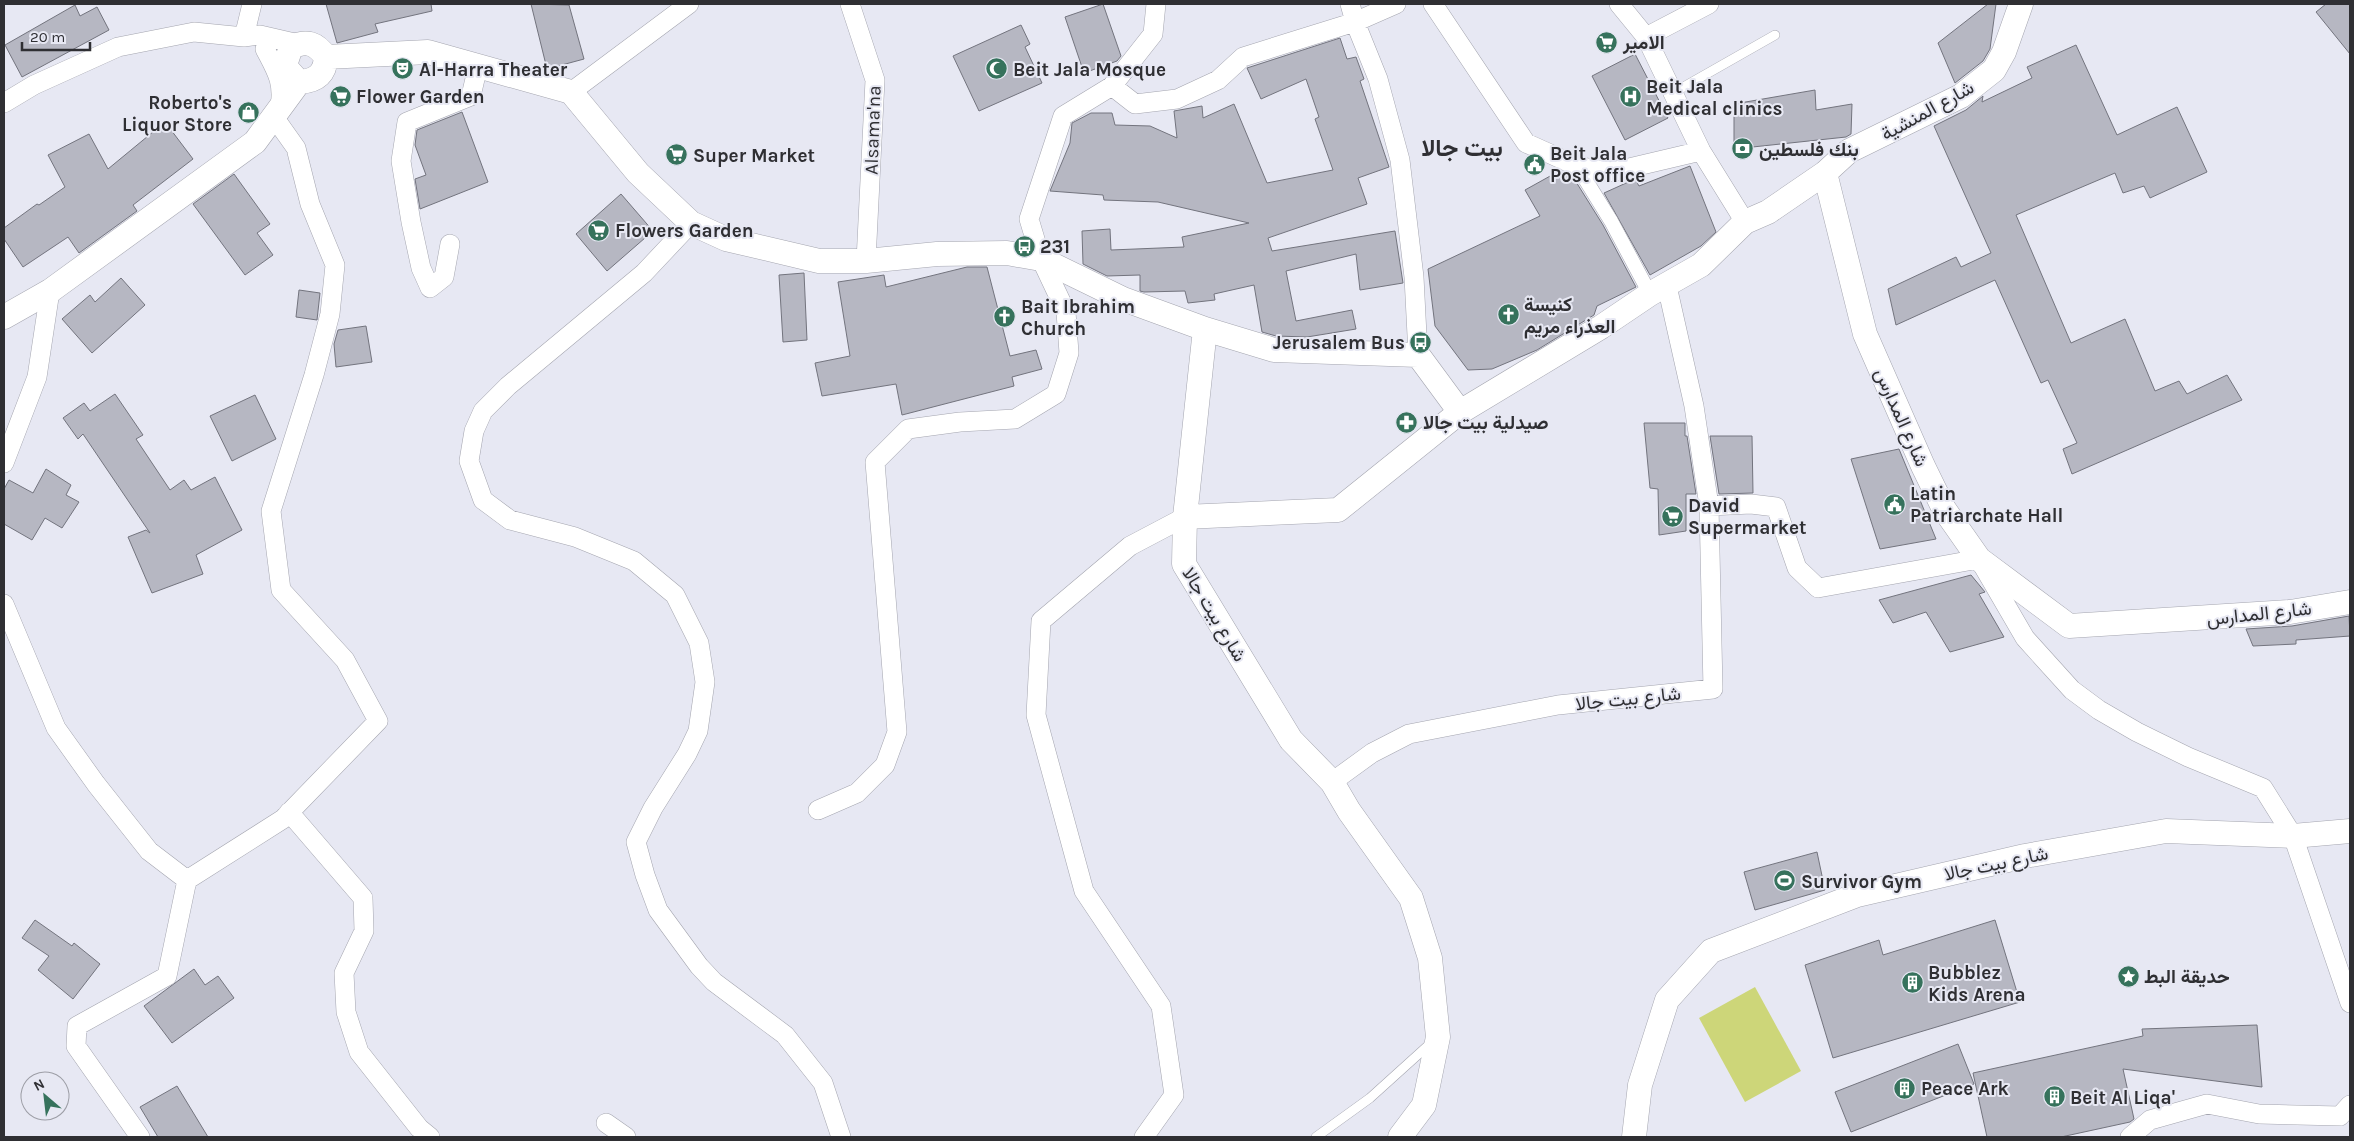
<svg xmlns="http://www.w3.org/2000/svg" width="2354" height="1141" viewBox="0 0 2354 1141" font-family="Karla,Vazirmatn,sans-serif">
	<rect width="100%" height="100%" fill="#e7e8f3"/>
	<path fill="#cdd679" d="M 1755,987 L 1801,1071 L 1745,1102 L 1699,1018 Z"/>
	<path fill="#b6b7c2" stroke="#73747e" d="M 326,4 L 431,4 L 432,11 L 375,24 L 378,32 L 337,43 Z
		M 531,4 L 569,5 L 584,59 L 547,69 Z
		M 1103,4 L 1121,56 L 1117,61 L 1084,73 L 1065,17 Z
		M 1988,4 L 1996,4 L 1990,49 L 1983,61 L 1955,83 L 1938,43 Z
		M 2326,4 L 2350,4 L 2350,54 L 2316,12 Z
		M 75,5 L 80,16 L 97,7 L 109,30 L 22,77 L 5,45 Z
		M 1021,25 L 1030,44 L 1025,47 L 1042,83 L 979,111 L 953,56 Z
		M 1340,38 L 1347,59 L 1356,57 L 1364,79 L 1360,81 L 1389,167 L 1358,178 L 1367,204 L 1268,238 L 1272,251 L 1395,231 L 1403,283 L 1360,290 L 1356,254 L 1286,271 L 1296,321 L 1352,310 L 1356,329 L 1307,337 L 1276,336 L 1262,332 L 1254,285 L 1214,294 L 1215,300 L 1188,303 L 1185,291 L 1144,292 L 1140,291 L 1140,275 L 1107,276 L 1083,264 L 1082,231 L 1110,229 L 1111,250 L 1184,247 L 1182,237 L 1249,223 L 1158,202 L 1104,200 L 1103,195 L 1050,191 L 1070,143 L 1072,123 L 1091,113 L 1112,113 L 1115,125 L 1150,126 L 1177,138 L 1174,111 L 1202,106 L 1203,118 L 1234,104 L 1267,183 L 1333,170 L 1315,119 L 1319,117 L 1306,79 L 1261,99 L 1247,68 Z
		M 2076,45 L 2117,135 L 2177,107 L 2207,172 L 2150,198 L 2144,186 L 2123,193 L 2115,173 L 2016,215 L 2071,343 L 2125,319 L 2155,391 L 2179,381 L 2187,394 L 2227,375 L 2242,400 L 2072,474 L 2063,449 L 2077,443 L 2048,380 L 2041,383 L 1995,280 L 1896,325 L 1888,289 L 1956,257 L 1961,267 L 1991,253 L 1934,126 L 1966,110 L 1983,96 L 1982,102 L 2032,78 L 2027,67 Z
		M 1635,54 L 1668,118 L 1625,140 L 1592,76 Z
		M 1815,90 L 1816,110 L 1852,104 L 1851,134 L 1846,137 L 1734,149 L 1734,104 Z
		M 462,112 L 488,182 L 420,209 L 415,179 L 426,175 L 415,145 L 417,130 Z
		M 165,122 L 193,159 L 133,205 L 137,211 L 79,253 L 68,237 L 23,267 L 4,239 L 4,228 L 37,204 L 39,205 L 65,187 L 48,155 L 89,134 L 108,169 Z
		M 1690,166 L 1716,232 L 1701,246 L 1650,275 L 1604,193 L 1635,179 L 1639,186 Z
		M 234,174 L 270,224 L 257,233 L 273,255 L 245,275 L 193,204 Z
		M 1566,174 L 1573,177 L 1603,225 L 1636,287 L 1597,306 L 1594,315 L 1537,350 L 1492,369 L 1468,370 L 1435,326 L 1428,269 L 1540,216 L 1525,190 L 1552,175 Z
		M 621,194 L 653,231 L 607,271 L 576,234 Z
		M 967,267 L 987,267 L 1010,356 L 1036,350 L 1042,369 L 1012,377 L 1014,386 L 902,415 L 896,384 L 822,396 L 815,363 L 850,356 L 838,282 L 884,275 L 886,287 Z
		M 804,273 L 807,340 L 783,342 L 779,275 Z
		M 121,278 L 145,305 L 92,353 L 62,319 L 90,295 L 95,302 Z
		M 299,290 L 320,293 L 317,320 L 296,317 Z
		M 366,326 L 372,362 L 336,367 L 334,344 L 338,330 Z
		M 115,394 L 143,435 L 136,439 L 170,490 L 184,480 L 191,490 L 215,477 L 242,530 L 196,555 L 203,574 L 152,593 L 128,537 L 146,530 L 150,533 L 83,434 L 78,439 L 63,418 L 84,403 L 90,411 Z
		M 255,395 L 276,439 L 232,461 L 210,416 Z
		M 1644,423 L 1685,423 L 1685,436 L 1687,436 L 1696,494 L 1686,494 L 1686,531 L 1659,535 L 1658,489 L 1650,488 Z
		M 1710,436 L 1752,436 L 1753,493 L 1719,494 Z
		M 1899,449 L 1936,539 L 1880,549 L 1851,459 Z
		M 46,469 L 71,485 L 66,495 L 79,502 L 62,528 L 45,518 L 32,540 L 4,524 L 4,489 L 9,480 L 33,493 Z
		M 1971,575 L 1985,592 L 1979,594 L 2004,637 L 1950,652 L 1926,612 L 1893,623 L 1879,600 Z
		M 2349,616 L 2350,636 L 2296,640 L 2296,644 L 2253,646 L 2246,629 L 2292,626 Z
		M 1817,852 L 1825,890 L 1755,910 L 1744,872 Z
		M 35,920 L 72,946 L 74,943 L 100,964 L 73,999 L 38,970 L 49,956 L 22,938 Z
		M 1995,920 L 2020,1002 L 1833,1058 L 1805,965 L 1879,940 L 1883,955 Z
		M 194,969 L 205,985 L 218,976 L 234,998 L 172,1043 L 144,1006 Z
		M 2257,1025 L 2262,1087 L 2123,1069 L 2134,1119 L 2130,1122 L 2061,1137 L 1987,1137 L 1973,1073 L 2143,1036 L 2142,1029 Z
		M 1958,1044 L 1974,1084 L 1851,1132 L 1835,1092 Z
		M 177,1086 L 208,1137 L 158,1137 L 140,1107 Z"/>
	<g fill="none" stroke-linecap="round" stroke-linejoin="round">
		<defs>
			<path id="service" d="M 1673,93 L 1775,35
				M 1316,1137 L 1370,1098 L 1432,1042"/>
			<path id="pedestrian" d="M 1577,166 L 1611,221 L 1650,294"/>
			<path id="minor" d="M 850,4 L 875,80 L 866,261
				M 1350,4 L 1355,22 L 1378,79 L 1400,160 L 1414,277 L 1418,355
				M 1433,4 L 1526,143 L 1577,166 L 1612,172 L 1701,151
				M 1619,4 L 1646,37 L 1709,4
				M 244,37 L 252,4
				M 1646,37 L 1701,151 L 1745,222
				M 265,49 C 277,72 284,82 280,108
				M 1112,86 L 1135,104 L 1177,99 L 1218,80 L 1243,57 L 1355,22 L 1396,4
				M 571,92 L 689,4
				M 4,103 L 34,85 L 118,47 L 194,32 L 244,37 L 260,35 L 299,44
				M 691,223 L 644,273 L 508,386 L 483,411 L 474,431 L 469,461 L 483,500 L 510,520 L 575,537 L 634,561 L 675,595 L 699,643 L 705,682 L 698,731 L 687,754 L 653,808 L 636,842 L 645,875 L 658,910 L 699,966 L 714,982 L 785,1035 L 823,1083 L 841,1137
				M 450,244 L 444,277 L 430,288 L 421,268 L 411,222 L 401,161 L 407,122 L 471,96 L 478,66
				M 4,463 L 37,377 L 50,291
				M 1709,506 L 1751,504 L 1776,507 L 1797,568 L 1818,588 L 1979,559 L 2025,638 L 2072,690 L 2099,710 L 2137,732 L 2188,757 L 2263,788 L 2293,836 L 2350,1003
				M 4,604 L 56,728 L 96,784 L 149,851 L 187,880
				M 1332,782 L 1372,753 L 1409,734 L 1558,705 L 1713,689 L 1709,506 L 1694,406 L 1667,286
				M 818,810 L 857,793 L 885,765 L 897,732 L 875,462 L 908,429 L 960,422 L 1015,419 L 1056,394 L 1069,353 L 1066,312 L 1041,259 L 1029,219 L 1063,116 L 1112,86 L 1153,34 L 1156,4
				M 289,812 L 363,898 L 364,931 L 344,973 L 346,1012 L 359,1052 L 419,1128 L 430,1137
				M 606,1123 L 626,1137
				M 140,1137 L 76,1046 L 77,1026 L 167,976 L 187,880 L 283,819 L 378,721 L 345,660 L 281,590 L 271,511 L 314,375 L 330,314 L 335,265 L 310,204 L 296,148 L 274,117
				M 1144,1137 L 1174,1095 L 1161,1006 L 1084,891 L 1036,715 L 1041,621 L 1130,546 L 1185,517
				M 2130,1137 L 2150,1120 L 2207,1104 L 2259,1114 L 2340,1116 L 2350,1105"/>
			<path id="tertiary" d="M 326,57 L 428,52 L 571,92 L 638,173 L 691,223 L 726,239 L 819,261 L 866,261 L 937,254 L 1007,253 L 1041,259 L 1123,299 L 1205,329 L 1274,350 L 1418,355 L 1460,412 L 1601,327 L 1650,294 L 1701,265 L 1745,222 L 1768,212 L 1825,173 L 1849,151 L 1961,96 L 1994,70 L 2004,52 L 2021,4
				M 1825,173 L 1865,334 L 1923,466 L 1944,509 L 1979,559 L 2069,626 L 2290,612 L 2350,602
				M 4,317 L 50,291 L 255,142 L 299,82 C 316,81 325,74 326,57 C 316,43 307,40 291,47 L 286,62 L 287,69 L 299,82
				M 1205,329 L 1185,517 L 1184,564 L 1291,740 L 1332,782 L 1349,811 L 1411,898 L 1430,958 L 1438,1037 L 1424,1105 L 1400,1137
				M 1185,517 L 1338,510 L 1460,412
				M 1634,1137 L 1640,1085 L 1667,1000 L 1711,951 L 1857,895 L 2025,856 L 2166,831 L 2293,836 L 2350,831"/>
		</defs>
		<use href="#service" stroke="#a4a5af" stroke-width="10"/>
		<use href="#pedestrian" stroke="#a4a5af" stroke-width="15"/>
		<use href="#minor" stroke="#a4a5af" stroke-width="20"/>
		<use href="#tertiary" stroke="#a4a5af" stroke-width="25"/>
		<use href="#service" stroke="#fff" stroke-width="9"/>
		<use href="#pedestrian" stroke="#fff" stroke-width="14"/>
		<use href="#minor" stroke="#fff" stroke-width="19"/>
		<use href="#tertiary" stroke="#fff" stroke-width="24"/>
	</g>
	<defs>
		<symbol id="supermarket-disc" viewBox="-11 -11 22 22"><circle r="9.5" fill="#36725c" stroke="#e7e8f3"/><path d="M-6-5.5h2.5l.6 2H6L4.5 2H-2.5L-4.4-4H-6ZM-1.5 3.2a1.3 1.3 0 1 0 .1 0ZM3 3.2a1.3 1.3 0 1 0 .1 0Z" fill="#fff"/></symbol>
		<symbol id="theatre-disc" viewBox="-11 -11 22 22"><circle r="9.5" fill="#36725c" stroke="#e7e8f3"/><path d="M-5-5.5Q0-4 5-5.5V0Q5 5 0 6Q-5 5-5 0ZM-3.3-2.5H-1v1.5H-3.3ZM1-2.5H3.3v1.5H1ZM-2.8 1Q0 5.5 2.8 1Z" fill="#fff"/></symbol>
		<symbol id="mosque-disc" viewBox="-11 -11 22 22"><circle r="9.5" fill="#36725c" stroke="#e7e8f3"/><path d="M3.5-4.9A6 6 0 1 0 3.5 4.9A5 5 0 1 1 3.5-4.9Z" fill="#fff"/></symbol>
		<symbol id="hospital-disc" viewBox="-11 -11 22 22"><circle r="9.5" fill="#36725c" stroke="#e7e8f3"/><path d="M-5-5h3v3.5h4V-5h3V5h-3V1.5h-4V5h-3Z" fill="#fff"/></symbol>
		<symbol id="shop-disc" viewBox="-11 -11 22 22"><circle r="9.5" fill="#36725c" stroke="#e7e8f3"/><path d="M-5-2.5h2.3a2.7 3.5 0 0 1 5.4 0H5L5.5 6h-11ZM-1.5-2.5h3a1.5 2.3 0 0 0-3 0Z" fill="#fff"/></symbol>
		<symbol id="bank-disc" viewBox="-11 -11 22 22"><circle r="9.5" fill="#36725c" stroke="#e7e8f3"/><path d="M-6-4H6V4H-6ZM0-2.3a2.3 2.3 0 1 0 0 4.6a2.3 2.3 0 1 0 0-4.6Z" fill="#fff"/></symbol>
		<symbol id="civic-disc" viewBox="-11 -11 22 22"><circle r="9.5" fill="#36725c" stroke="#e7e8f3"/><path d="M-.6-6.5H3V-4.5H.6V-3L4-1V1h2V6H-6V1h2V-1L-.6-3ZM-1.2 2.5V6h2.4V2.5Z" fill="#fff"/></symbol>
		<symbol id="bus-disc" viewBox="-11 -11 22 22"><circle r="9.5" fill="#36725c" stroke="#e7e8f3"/><path d="M-5-6H5V4H4V6H2V4H-2V6H-4V4H-5ZM-3.5-4V0h7V-4ZM-3.5 1.2v1.5H-2V1.2ZM2 1.2v1.5H3.5V1.2Z" fill="#fff"/></symbol>
		<symbol id="church-disc" viewBox="-11 -11 22 22"><circle r="9.5" fill="#36725c" stroke="#e7e8f3"/><path d="M-1.2-6h2.4v3.5h3.3v2.4h-3.3V6h-2.4V-.1h-3.3v-2.4h3.3Z" fill="#fff"/></symbol>
		<symbol id="pharmacy-disc" viewBox="-11 -11 22 22"><circle r="9.5" fill="#36725c" stroke="#e7e8f3"/><path d="M-2-6h4v4h4v4h-4v4h-4v-4h-4v-4h4Z" fill="#fff"/></symbol>
		<symbol id="stadium-disc" viewBox="-11 -11 22 22"><circle r="9.5" fill="#36725c" stroke="#e7e8f3"/><path d="M0-5a6.5 5 0 1 0 0 10a6.5 5 0 1 0 0-10ZM-3.5-1.8h7v3.6h-7Z" fill="#fff"/></symbol>
		<symbol id="sight-disc" viewBox="-11 -11 22 22"><circle r="9.5" fill="#36725c" stroke="#e7e8f3"/><path d="M0-6L1.8-2.2L6-1.7L2.9 1.2L3.7 5.4L0 3.3L-3.7 5.4L-2.9 1.2L-6-1.7L-1.8-2.2Z" fill="#fff"/></symbol>
		<symbol id="building-disc" viewBox="-11 -11 22 22"><circle r="9.5" fill="#36725c" stroke="#e7e8f3"/><path d="M-4-6H4V6H1V3H-1V6H-4ZM-2.5-4.3h1.7v1.8h-1.7ZM.8-4.3h1.7v1.8H.8ZM-2.5-1h1.7V.8h-1.7ZM.8-1h1.7V.8H.8Z" fill="#fff"/></symbol>
	</defs>
	<g fill-rule="evenodd">
		<use href="#supermarket-disc" x="1594" y="30" width="25" height="25"/>
		<use href="#theatre-disc" x="390" y="56" width="25" height="25"/>
		<use href="#mosque-disc" x="984" y="56" width="25" height="25"/>
		<use href="#supermarket-disc" x="328" y="84" width="25" height="25"/>
		<use href="#hospital-disc" x="1618" y="84" width="25" height="25"/>
		<use href="#shop-disc" x="236" y="100" width="25" height="25"/>
		<use href="#bank-disc" x="1730" y="136" width="25" height="25"/>
		<use href="#supermarket-disc" x="664" y="142" width="25" height="25"/>
		<use href="#civic-disc" x="1522" y="152" width="25" height="25"/>
		<use href="#supermarket-disc" x="586" y="218" width="25" height="25"/>
		<use href="#bus-disc" x="1012" y="234" width="25" height="25"/>
		<use href="#church-disc" x="1496" y="302" width="25" height="25"/>
		<use href="#church-disc" x="992" y="304" width="25" height="25"/>
		<use href="#bus-disc" x="1408" y="330" width="25" height="25"/>
		<use href="#pharmacy-disc" x="1394" y="410" width="25" height="25"/>
		<use href="#civic-disc" x="1882" y="492" width="25" height="25"/>
		<use href="#supermarket-disc" x="1660" y="504" width="25" height="25"/>
		<use href="#stadium-disc" x="1772" y="868" width="25" height="25"/>
		<use href="#sight-disc" x="2116" y="964" width="25" height="25"/>
		<use href="#building-disc" x="1900" y="970" width="25" height="25"/>
		<use href="#building-disc" x="1892" y="1076" width="25" height="25"/>
		<use href="#building-disc" x="2042" y="1084" width="25" height="25"/>
	</g>
	<g text-anchor="middle" stroke-width="4" stroke-linejoin="round" paint-order="stroke">
		<g font-size="19" font-weight="bold" fill="#2f2f33" stroke="#e7e8f3" text-anchor="start">
			<text x="1623" y="49">الامير</text>
			<text x="419" y="76">Al-Harra Theater</text>
			<text x="1013" y="76">Beit Jala Mosque</text>
			<text x="1646" y="93">Beit Jala<tspan x="1646" dy="22">Medical clinics</tspan></text>
			<text x="356" y="103">Flower Garden</text>
			<text x="232" y="109" text-anchor="end">Roberto's<tspan x="232" dy="22">Liquor Store</tspan></text>
			<text x="1759" y="156">بنك فلسطين</text>
			<text x="1550" y="160">Beit Jala<tspan x="1550" dy="22">Post office</tspan></text>
			<text x="693" y="162">Super Market</text>
			<text x="615" y="237">Flowers Garden</text>
			<text x="1040" y="253">231</text>
			<text x="1524" y="311">كنيسة<tspan x="1524" dy="22">العذراء مريم</tspan></text>
			<text x="1021" y="313">Bait Ibrahim<tspan x="1021" dy="22">Church</tspan></text>
			<text x="1405" y="349" text-anchor="end">Jerusalem Bus</text>
			<text x="1423" y="429">صيدلية بيت جالا</text>
			<text x="1910" y="500">Latin<tspan x="1910" dy="22">Patriarchate Hall</tspan></text>
			<text x="1688" y="512">David<tspan x="1688" dy="22">Supermarket</tspan></text>
			<text x="1801" y="888">Survivor Gym</text>
			<text x="1928" y="979">Bubblez<tspan x="1928" dy="22">Kids Arena</tspan></text>
			<text x="2144" y="983">حديقة البط</text>
			<text x="1921" y="1095">Peace Ark</text>
			<text x="2070" y="1104">Beit Al Liqa'</text>
		</g>
		<g font-size="19" fill="#2f2f33" stroke="#e7e8f3">
			<text transform="translate(1927 110) rotate(-29)" y="7">شارع المنشية</text>
			<text transform="translate(872 130) rotate(-88)" y="7">Alsama'na</text>
			<text transform="translate(1902 417) rotate(66)" y="7">شارع المدارس</text>
			<text transform="translate(2259 613) rotate(-6)" y="7">شارع المدارس</text>
			<text transform="translate(1215 614) rotate(59)" y="7">شارع بيت جالا</text>
			<text transform="translate(1628 698) rotate(-6)" y="7">شارع بيت جالا</text>
			<text transform="translate(1996 863) rotate(-12)" y="7">شارع بيت جالا</text>
		</g>
		<g font-size="24" font-weight="bold" fill="#2f2f33" stroke="#e7e8f3">
			<text x="1462" y="156">بيت جالا</text>
		</g>
	</g>
	<rect width="2354" height="1141" fill="none" stroke="#2f2f33" stroke-width="10"/>
	<g transform="translate(45 1096) rotate(332)"><circle r="24" fill="#e7e8f3" stroke="#9d9ea6"/>
	<path d="M0-4L9 19L0 12L-9 19Z" fill="#36725c"/>
	<text y="-8" font-size="14" font-weight="bold" text-anchor="middle" fill="#2f2f33">N</text>
	</g>
	<path d="M22 42v8h68v-8" fill="none" stroke="#2f2f33" stroke-width="2.5"/>
	<text x="30" y="42" font-size="15" fill="#2f2f33" stroke="#e7e8f3" stroke-width="4" paint-order="stroke">20 m</text>
</svg>
